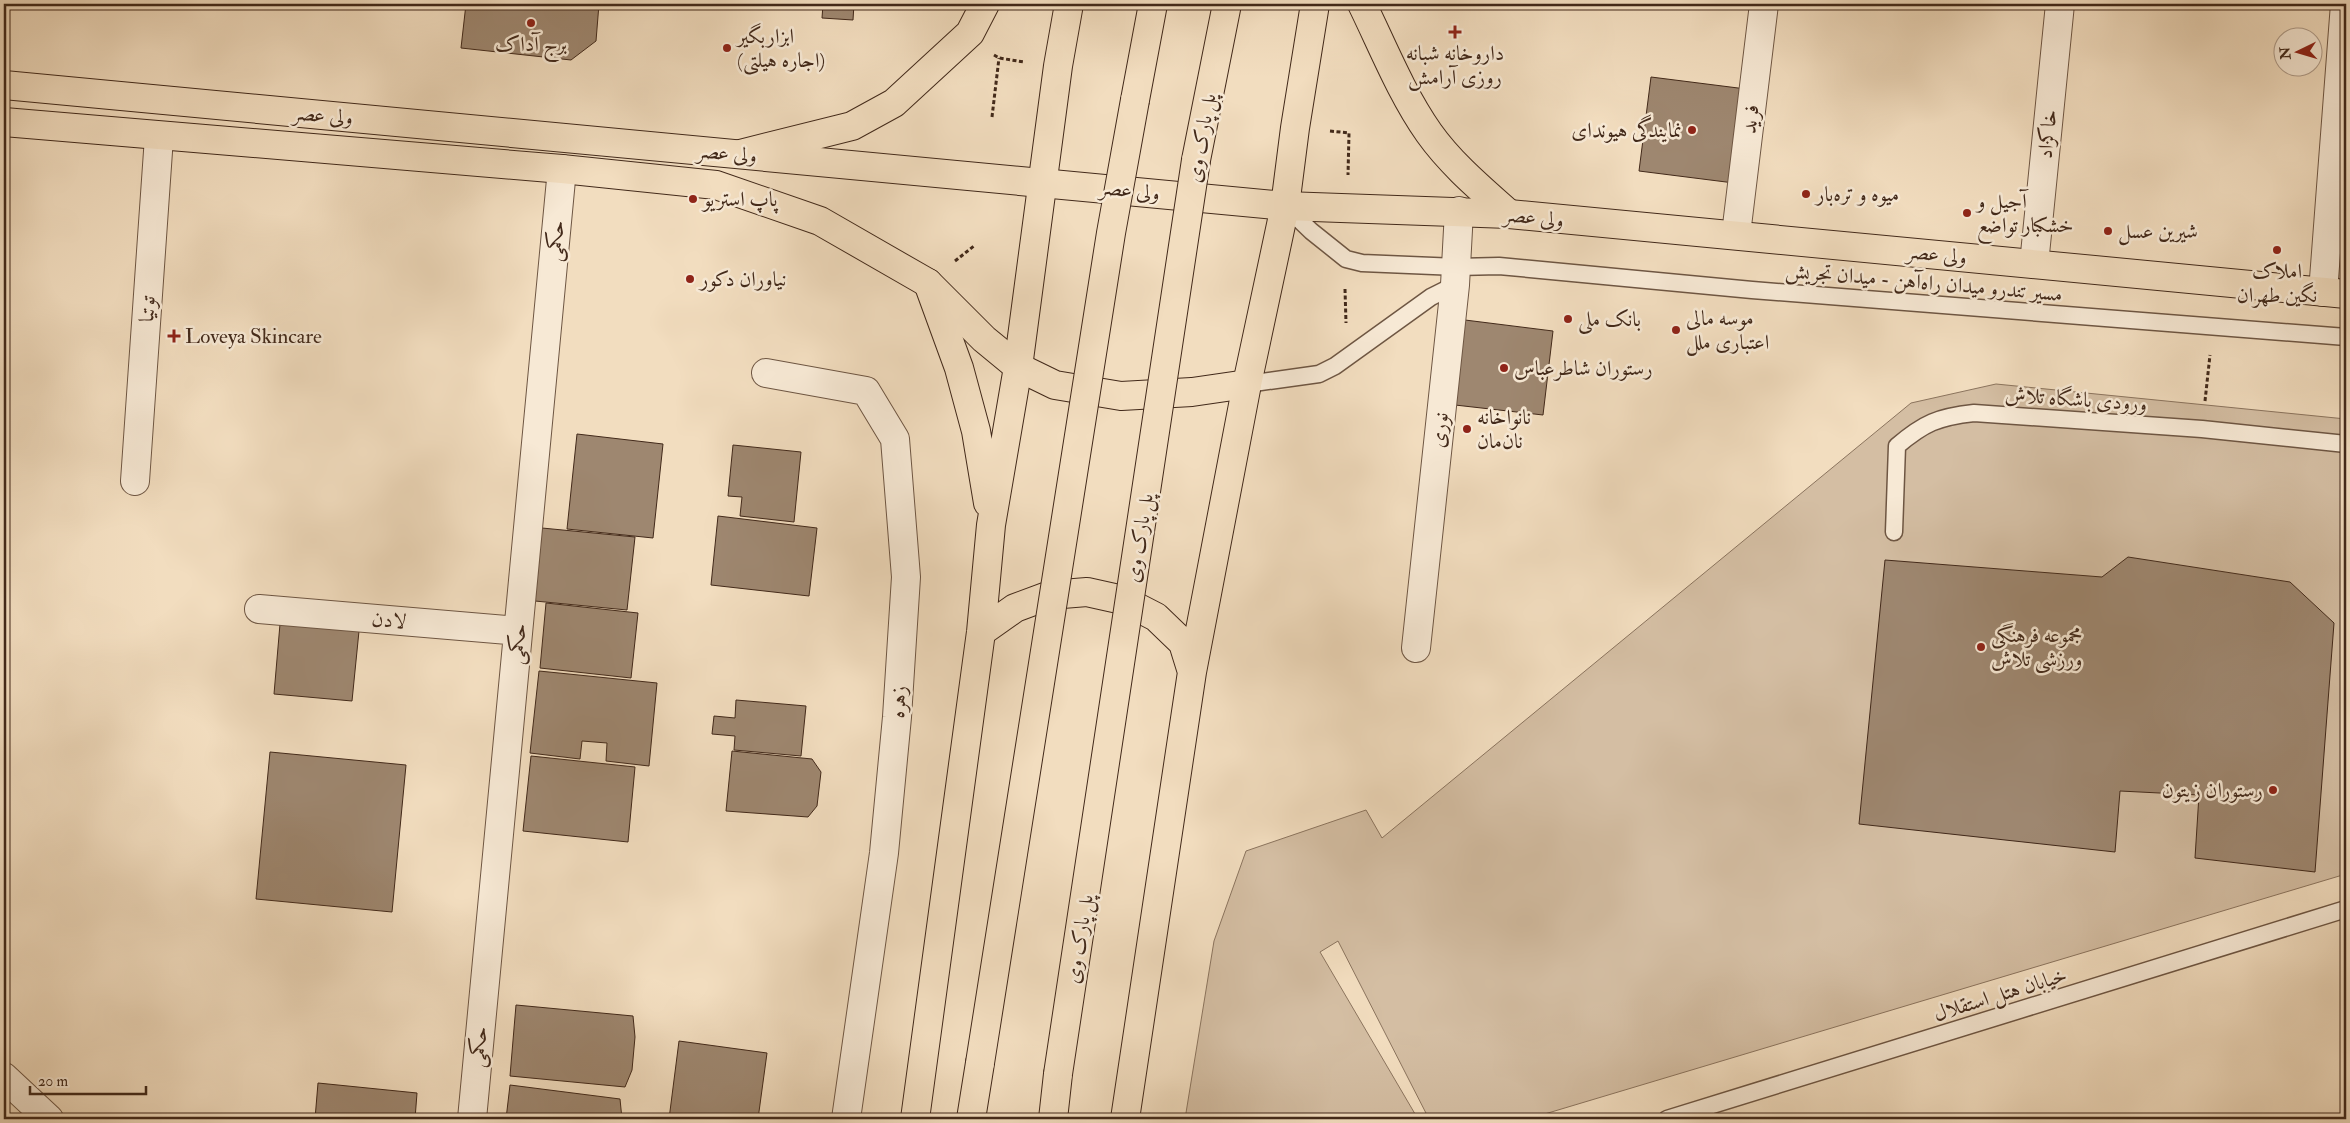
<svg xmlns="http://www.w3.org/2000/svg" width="2350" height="1123" viewBox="0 0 2350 1123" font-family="'IM FELL Double Pica',Amiri,serif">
	<rect width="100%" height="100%" fill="#f2ddbf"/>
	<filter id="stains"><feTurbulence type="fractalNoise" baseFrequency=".004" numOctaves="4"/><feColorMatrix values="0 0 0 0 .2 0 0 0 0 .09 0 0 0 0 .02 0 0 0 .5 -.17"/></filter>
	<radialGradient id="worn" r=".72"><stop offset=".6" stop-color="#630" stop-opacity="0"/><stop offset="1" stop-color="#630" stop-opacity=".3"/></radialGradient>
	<path fill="#d4bea3" stroke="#8b745e" d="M 1996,384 L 2346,419 L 2346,874 L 1528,1119 L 1429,1119 L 1338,941 L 1320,952 L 1418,1119 L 1185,1119 L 1214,941 L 1246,851 L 1366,810 L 1382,838 L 1911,403 Z"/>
	<path fill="#9e8770" stroke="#42291a" d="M 466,4 L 599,4 L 596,41 L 571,60 L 461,48 Z
		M 823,4 L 854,4 L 853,20 L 822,18 Z
		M 1651,77 L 1746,89 L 1734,183 L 1639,171 Z
		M 1465,320 L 1553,331 L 1543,415 L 1455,405 Z
		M 577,434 L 663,444 L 653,538 L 567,529 Z
		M 733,445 L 801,452 L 794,522 L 740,516 L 742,497 L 728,496 Z
		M 718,516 L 817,528 L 809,596 L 711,585 Z
		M 542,528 L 635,537 L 627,610 L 535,601 Z
		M 2128,557 L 2290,582 L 2334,623 L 2315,872 L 2195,858 L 2199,795 L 2120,791 L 2115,852 L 1859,824 L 1885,560 L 2102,577 Z
		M 546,603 L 638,613 L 631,678 L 540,668 Z
		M 280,624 L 359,631 L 352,701 L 274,694 Z
		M 539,671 L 657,683 L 649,766 L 606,761 L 607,743 L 582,741 L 580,759 L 530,753 Z
		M 736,700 L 806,706 L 801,756 L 734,750 L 735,736 L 712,734 L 714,716 L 735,718 Z
		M 732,751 L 812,759 L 821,772 L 817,806 L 808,817 L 726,811 Z
		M 270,752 L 406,765 L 392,912 L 256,899 Z
		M 531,756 L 635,767 L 628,842 L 523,831 Z
		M 516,1005 L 633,1016 L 635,1037 L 632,1070 L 625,1087 L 510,1076 Z
		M 679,1041 L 767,1053 L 758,1119 L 669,1119 Z
		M 318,1083 L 417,1093 L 415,1119 L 315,1119 Z
		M 510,1085 L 620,1099 L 622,1119 L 506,1119 Z"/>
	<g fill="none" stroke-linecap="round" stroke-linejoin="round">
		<defs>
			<path id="service" d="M 1285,206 L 1311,231 L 1346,259 L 1362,263 L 1457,267 L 1499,266 L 1752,290 L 2346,337
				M 1247,384 L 1319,374 L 1335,366 L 1431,297 L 1459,283
				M 1894,532 L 1897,446 C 1924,423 1938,417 1974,413 L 2202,429 L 2346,444
				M 1667,1119 L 2346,909"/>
			<path id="minor" d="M 1736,234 L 1764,4
				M 2034,264 L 2060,4
				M 2323,292 L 2345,4
				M 766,373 L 866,391 L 895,439 L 906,577 L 897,717 L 884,853 L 846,1119
				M 135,481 L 159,137
				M 259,609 L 518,631
				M 1416,648 L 1455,285 L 1459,211
				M 4,1077 L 49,1119
				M 472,1119 L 562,169"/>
			<path id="primary" d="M 4,85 L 1285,206 L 1509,214 L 2346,294
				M 4,122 L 562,169 L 716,185 L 820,221 L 928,283 L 984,339 L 1018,367 L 1055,385 L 1121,396 L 1192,392 L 1247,384"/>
			<path id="trunk" d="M 1362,4 C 1383,47 1401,93 1429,133 C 1451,164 1481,189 1509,214
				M 1135,100 L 1153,4
				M 740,154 L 852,126 L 894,103 L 970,33 L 985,4
				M 1196,160 L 1227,4
				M 928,283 L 959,368 L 976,431 L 988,503
				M 981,632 L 1015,608 L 1050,595 L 1087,592 L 1123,600 L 1156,617 L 1183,643 L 1192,672
				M 915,1119 L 981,632 L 991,525 L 1018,367 L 1058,66 L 1069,4
				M 971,1119 L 980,1063
				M 1053,1119 L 1058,1074
				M 1125,1119 L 1192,672 L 1247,384 L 1285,206 L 1295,128 L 1315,4"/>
		</defs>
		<use href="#service" stroke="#6e5643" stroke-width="19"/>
		<use href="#minor" stroke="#6e5643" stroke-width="30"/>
		<use href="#primary" stroke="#42291a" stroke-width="30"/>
		<use href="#trunk" stroke="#42291a" stroke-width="30"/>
		<path stroke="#42291a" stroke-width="3" stroke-dasharray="4 2.5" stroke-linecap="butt" d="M 994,55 L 999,58 L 1024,62
			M 992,117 L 999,58
			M 1330,131 L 1349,133 L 1348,175
			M 955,261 L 974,246
			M 1345,289 L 1346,323
			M 2205,401 L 2210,355"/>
		<use href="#service" stroke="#f7e9d5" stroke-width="16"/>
		<use href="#minor" stroke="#f7e9d5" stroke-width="28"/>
		<use href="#primary" stroke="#f2ddbf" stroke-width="28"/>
		<use href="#trunk" stroke="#f2ddbf" stroke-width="28"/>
		<defs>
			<path id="trunk-bridge" d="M 980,1063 L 1111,233 L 1135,100
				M 1058,1074 L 1196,160"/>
		</defs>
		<use href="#trunk-bridge" stroke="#42291a" stroke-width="30" stroke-linecap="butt"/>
		<use href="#trunk-bridge" stroke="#f2ddbf" stroke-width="28"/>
	</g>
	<g fill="#8f2418" stroke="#f7e9d5" stroke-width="2">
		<circle cx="531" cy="23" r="5"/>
		<path d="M1452.5 24.5h5v5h5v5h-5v5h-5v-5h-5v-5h5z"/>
		<circle cx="727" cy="48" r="5"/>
		<circle cx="1692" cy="130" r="5"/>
		<circle cx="1806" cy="194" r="5"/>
		<circle cx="693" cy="199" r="5"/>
		<circle cx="1967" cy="213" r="5"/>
		<circle cx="2108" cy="231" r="5"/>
		<circle cx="2277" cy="250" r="5"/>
		<circle cx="690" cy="279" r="5"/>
		<circle cx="1568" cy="319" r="5"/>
		<circle cx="1676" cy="330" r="5"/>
		<path d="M171.5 328.5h5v5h5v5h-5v5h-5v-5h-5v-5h5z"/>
		<circle cx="1504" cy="368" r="5"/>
		<circle cx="1467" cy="429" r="5"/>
		<circle cx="1981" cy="647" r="5"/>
		<circle cx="2273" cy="790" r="5"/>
	</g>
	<g text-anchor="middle" stroke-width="5" stroke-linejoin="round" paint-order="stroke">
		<g font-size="21" fill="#42291a" stroke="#f7e9d5" text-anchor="start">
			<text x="737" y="43">ابزاربگیر<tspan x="737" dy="24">(اجاره هیلتی)</tspan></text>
			<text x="531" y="51" text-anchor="middle">برج آداک</text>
			<text x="1455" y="60" text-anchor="middle">داروخانه شبانه<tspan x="1455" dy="24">روزی آرامش</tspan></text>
			<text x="1682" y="137" text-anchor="end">نمایندگی هیوندای</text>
			<text x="1816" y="201">میوه و تره‌بار</text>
			<text x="703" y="206">پاپ استریو</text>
			<text x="1977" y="208">آجیل و<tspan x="1977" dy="24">خشکبار تواضع</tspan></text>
			<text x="2118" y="238">شیرین عسل</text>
			<text x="2277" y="278" text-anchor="middle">املاک<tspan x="2277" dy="24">نگین طهران</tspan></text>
			<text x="700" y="286">نیاوران دکور</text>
			<text x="1686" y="325">موسه مالی<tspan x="1686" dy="24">اعتباری ملل</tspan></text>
			<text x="1578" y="326">بانک ملی</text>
			<text x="185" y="343">Loveya Skincare</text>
			<text x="1514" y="375">رستوران شاطرعباس</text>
			<text x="1477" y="424">نانواخانه<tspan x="1477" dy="24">نان‌مان</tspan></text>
			<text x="1991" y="642">مجموعه فرهنگی<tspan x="1991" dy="24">ورزشی تلاش</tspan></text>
			<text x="2263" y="797" text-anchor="end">رستوران زیتون</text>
		</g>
		<g font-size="21" fill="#42291a" stroke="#f7e9d5">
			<text transform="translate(323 115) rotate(5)" y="7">ولی عصر</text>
			<text transform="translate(1750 119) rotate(-83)" y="7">فرید</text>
			<text transform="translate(2047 134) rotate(-84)" y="7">خاکزاد</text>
			<text transform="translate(1201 138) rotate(-80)" y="7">پل پارک وی</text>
			<text transform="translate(727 153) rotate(5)" y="7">ولی عصر</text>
			<text transform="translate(1130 190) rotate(6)" y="7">ولی عصر</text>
			<text transform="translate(1534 217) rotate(6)" y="7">ولی عصر</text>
			<text transform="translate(555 241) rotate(-85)" y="7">حکمی</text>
			<text transform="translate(1937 254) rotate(6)" y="7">ولی عصر</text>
			<text transform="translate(1924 282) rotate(5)" y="7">مسیر تندرو میدان راه‌آهن - میدان تجریش</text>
			<text transform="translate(147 309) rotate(-86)" y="7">توتیا</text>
			<text transform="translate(2076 399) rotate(4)" y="7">ورودی باشگاه تلاش</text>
			<text transform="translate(1439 430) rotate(-84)" y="7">نوری</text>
			<text transform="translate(1139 538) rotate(-81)" y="7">پل پارک وی</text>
			<text transform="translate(389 620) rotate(5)" y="7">لادن</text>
			<text transform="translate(517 644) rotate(-85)" y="7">حکمی</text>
			<text transform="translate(898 702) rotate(-86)" y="7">زهره</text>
			<text transform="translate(1079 939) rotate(-81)" y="7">پل پارک وی</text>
			<text transform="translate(2000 994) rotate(-17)" y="7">خیابان هتل استقلال</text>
			<text transform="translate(478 1047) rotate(-85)" y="7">حکمی</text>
		</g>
	</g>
	<rect width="2350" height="1123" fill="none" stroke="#f2ddbf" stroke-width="20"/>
	<rect x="5" y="5" width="2340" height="1113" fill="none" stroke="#42291a" stroke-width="2.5"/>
	<rect x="10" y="10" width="2330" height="1103" fill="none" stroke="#42291a"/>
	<g transform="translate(2298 52) rotate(265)"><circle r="24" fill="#f7e9d5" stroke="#af9c8a"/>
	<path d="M0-4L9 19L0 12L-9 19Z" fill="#8f2418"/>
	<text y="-8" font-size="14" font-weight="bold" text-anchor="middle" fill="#42291a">N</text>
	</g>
	<path d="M30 1086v8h116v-8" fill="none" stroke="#42291a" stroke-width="2.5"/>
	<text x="38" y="1086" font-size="15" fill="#42291a" stroke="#f7e9d5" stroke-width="4" paint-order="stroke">20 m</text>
	<rect width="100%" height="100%" filter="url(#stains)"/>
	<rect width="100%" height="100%" fill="url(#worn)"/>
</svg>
